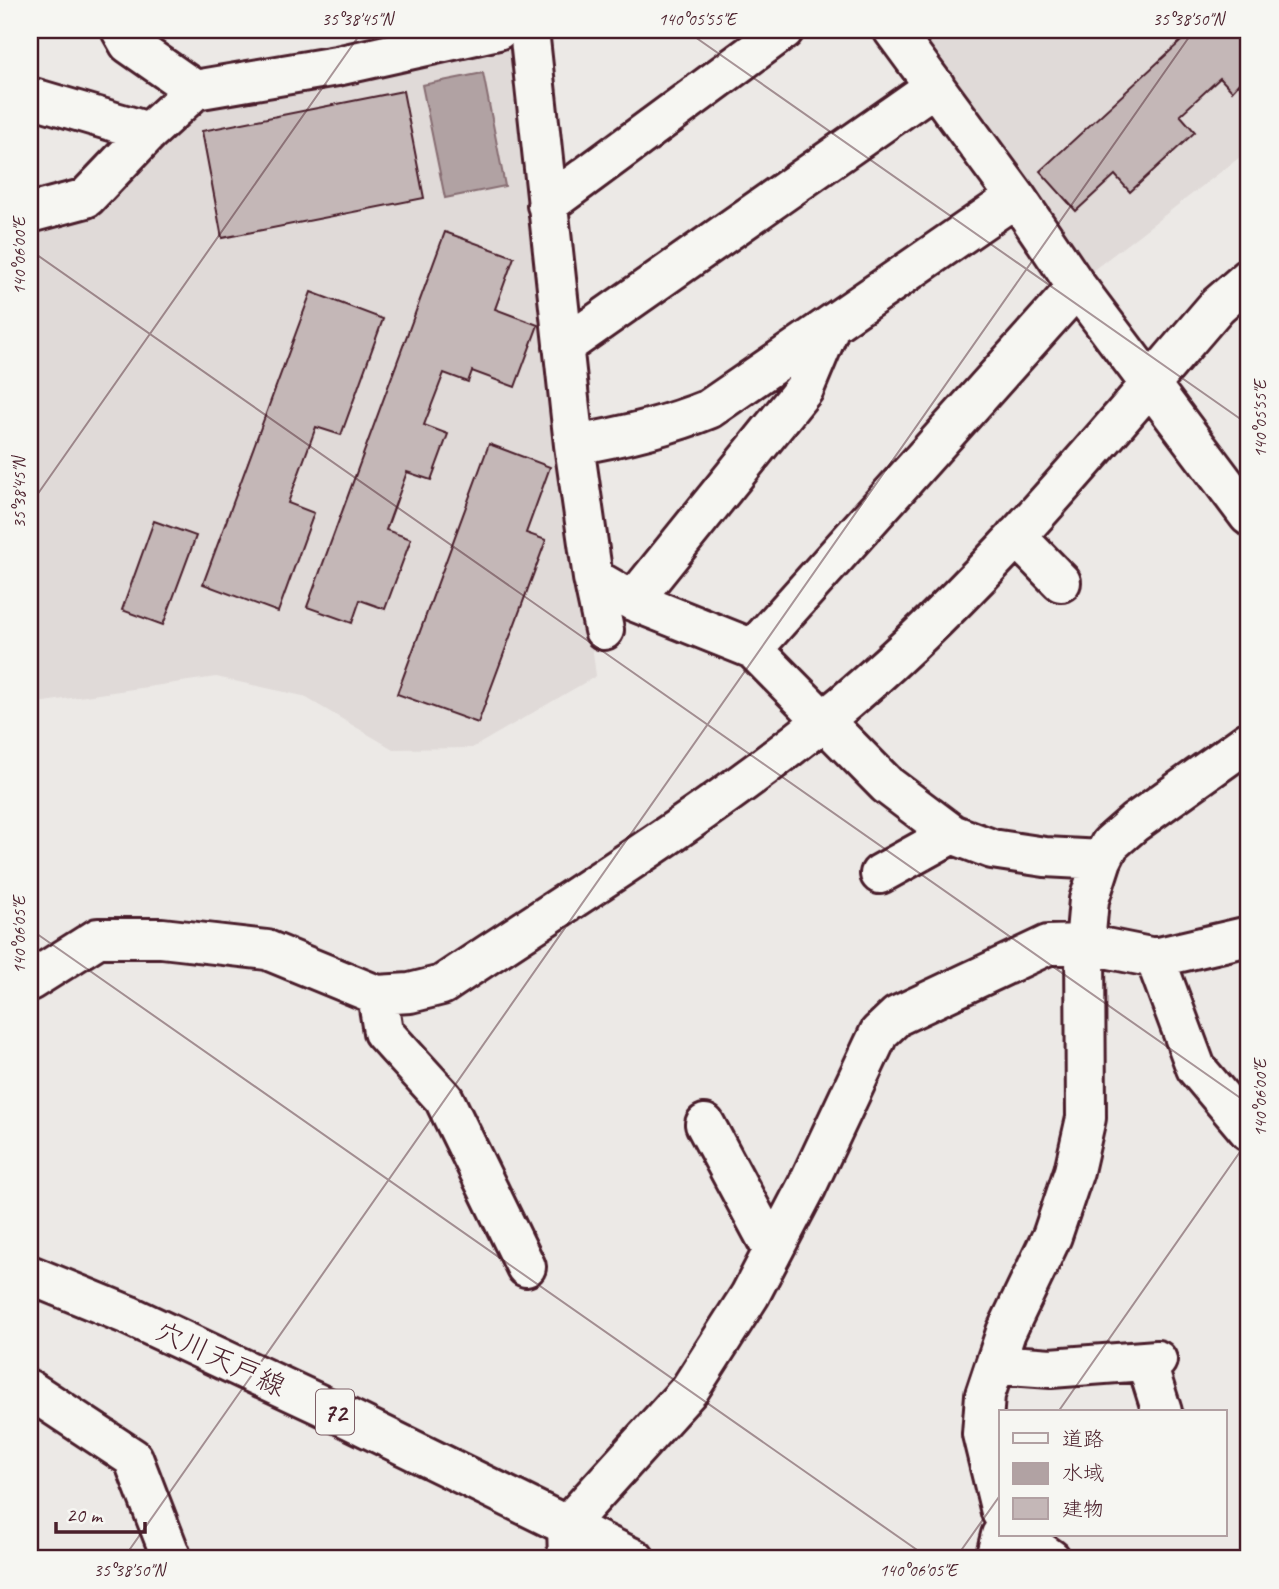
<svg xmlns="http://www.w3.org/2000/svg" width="1279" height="1589" viewBox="0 0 1279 1589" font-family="Caveat,'Klee One',sans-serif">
	<rect width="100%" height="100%" fill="#ece9e6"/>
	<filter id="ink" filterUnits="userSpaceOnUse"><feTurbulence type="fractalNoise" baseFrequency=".0143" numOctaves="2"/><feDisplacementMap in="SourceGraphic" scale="14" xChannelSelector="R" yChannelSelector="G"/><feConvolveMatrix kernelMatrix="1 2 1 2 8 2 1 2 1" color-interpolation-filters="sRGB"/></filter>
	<g filter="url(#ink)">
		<path fill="#e0dad8" d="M 911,30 L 1249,30 L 1249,159 L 1244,154 L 1092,271 Z
			M 515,41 L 596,676 L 472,748 L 393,749 L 303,696 L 216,677 L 30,704 L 30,224 L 201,103 Z"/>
		<path fill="#b1a2a3" stroke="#886e73" stroke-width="2" d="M 483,73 L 505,186 L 445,198 L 422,85 Z"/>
		<path fill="#c4b7b7" stroke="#4a1f2b" stroke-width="2" d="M 1193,30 L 1249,30 L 1249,92 L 1240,82 L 1232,91 L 1220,78 L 1180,115 L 1195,132 L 1130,192 L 1115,175 L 1076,211 L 1040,171 Z
			M 403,91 L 424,198 L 222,238 L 202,131 Z
			M 445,232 L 514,257 L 495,309 L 538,325 L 515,387 L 472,371 L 468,382 L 444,373 L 424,425 L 448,434 L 431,480 L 407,472 L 386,530 L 411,539 L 385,609 L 360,600 L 352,623 L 307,607 Z
			M 311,292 L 383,319 L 341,435 L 316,427 L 288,503 L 314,513 L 278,612 L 203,584 Z
			M 489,444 L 550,467 L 526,533 L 546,540 L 478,723 L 397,694 Z
			M 154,521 L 196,536 L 163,625 L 122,610 Z"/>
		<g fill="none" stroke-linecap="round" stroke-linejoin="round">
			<defs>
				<path id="minor" d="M 121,30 L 129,44 L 195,90
					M 529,30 L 574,445 L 593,578 L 604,630
					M 893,30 L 1016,197 L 1077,287 L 1249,516
					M 30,97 L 149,132
					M 547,205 L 784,30
					M 30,213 L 86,198 L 149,132 L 195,90 L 337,66 L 498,30
					M 563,347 L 935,86
					M 574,445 C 621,437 665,427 709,409 L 1016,197
					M 1016,536 L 1061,582
					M 593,578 L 633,601 L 753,649 L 887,785 L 952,834 L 992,849 L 1045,857 L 1102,860
					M 633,601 L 804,389 L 830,327
					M 753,649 L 1077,287
					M 880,874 L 952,834
					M 1155,958 L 1196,1068 L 1249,1131
					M 30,981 L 98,938 L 162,938 L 267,950 L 377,995 L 383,1032 L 444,1099 L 526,1267
					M 377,995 L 410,993 L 442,985 C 570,899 704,818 824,720 C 972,600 1093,450 1217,306 L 1249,278
					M 705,1124 L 773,1251
					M 1146,1361 L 1162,1412
					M 996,1364 L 1051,1368 L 1157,1360
					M 30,1390 L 133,1458 L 172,1559
					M 1001,1512 L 982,1434 L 985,1395 L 1006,1332 L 1052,1236 L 1074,1171 L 1086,1118 L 1085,944 L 1089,900 L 1102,860 L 1110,844 L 1134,823 L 1249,741
					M 1017,1535 L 1051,1559
					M 568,1559 L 567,1525 L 690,1389 L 750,1295 L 807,1186 L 879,1033 L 897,1016 L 1048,945 L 1085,944 L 1155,958 L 1249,936
					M 995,1559 L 1001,1535"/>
				<path id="major" d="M 30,1275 L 128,1315 L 321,1405 L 635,1559"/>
			</defs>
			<use href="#minor" stroke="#4a1f2b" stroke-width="44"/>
			<use href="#major" stroke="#4a1f2b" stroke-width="44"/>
			<use href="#minor" stroke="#f6f6f2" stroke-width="38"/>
			<use href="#major" stroke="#f6f6f2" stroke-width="38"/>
		</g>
	</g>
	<path fill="none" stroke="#4a1f2b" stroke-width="2" stroke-opacity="0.45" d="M 685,30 L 1249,425M 30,250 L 1249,1104M 30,505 L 363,30M 30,929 L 930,1559M 1058,1412 L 1249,1139M 123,1559 L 1194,30M 955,1559 L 1001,1494"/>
	<g text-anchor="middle" stroke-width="5" stroke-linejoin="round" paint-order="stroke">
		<rect fill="#f6f6f2" stroke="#7e6067" stroke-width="2" x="316" y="1389.5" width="38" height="45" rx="5"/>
		<g font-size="26" font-weight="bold" fill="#4a1f2b">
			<text x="335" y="1421">72</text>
		</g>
		<g font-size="28" fill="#4a1f2b" stroke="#f6f6f2">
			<text transform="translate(221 1358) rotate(25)" y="10">穴川天戸線</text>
		</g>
	</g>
	<rect width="1279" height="1589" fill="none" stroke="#f6f6f2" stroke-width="77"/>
	<rect x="999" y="1410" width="228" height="126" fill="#f6f6f2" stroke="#b1a0a2" stroke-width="2"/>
	<rect x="1013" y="1433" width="35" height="10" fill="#f6f6f2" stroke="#b1a0a2" stroke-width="2"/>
	<text x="1062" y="1446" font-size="21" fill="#4a1f2b">道路</text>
	<rect x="1013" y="1463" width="35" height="21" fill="#b1a2a3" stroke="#b1a0a2" stroke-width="2"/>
	<text x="1062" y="1480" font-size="21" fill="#4a1f2b">水域</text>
	<rect x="1013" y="1498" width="35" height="21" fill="#c4b7b7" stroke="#b1a0a2" stroke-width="2"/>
	<text x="1062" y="1516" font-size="21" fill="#4a1f2b">建物</text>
	<path d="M56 1522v10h89v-10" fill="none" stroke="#4a1f2b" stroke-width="3.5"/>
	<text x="66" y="1522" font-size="21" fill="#4a1f2b" stroke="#f6f6f2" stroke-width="5" paint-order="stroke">20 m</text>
	<rect x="38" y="38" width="1202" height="1512" fill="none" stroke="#4a1f2b" stroke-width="2.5"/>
	<g font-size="18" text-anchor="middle" fill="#4a1f2b">
		<text x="357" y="25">35°38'45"N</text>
		<text x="697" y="25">140°05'55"E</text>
		<text x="1188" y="25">35°38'50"N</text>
		<text transform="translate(19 256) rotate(-90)" y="6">140°06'00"E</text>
		<text transform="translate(1260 419) rotate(-90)" y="6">140°05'55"E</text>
		<text transform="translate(19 493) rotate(-90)" y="6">35°38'45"N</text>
		<text transform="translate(19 935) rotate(-90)" y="6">140°06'05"E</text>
		<text transform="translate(1260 1098) rotate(-90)" y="6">140°06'00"E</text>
		<text x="129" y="1576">35°38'50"N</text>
		<text x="918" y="1576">140°06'05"E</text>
	</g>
</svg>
